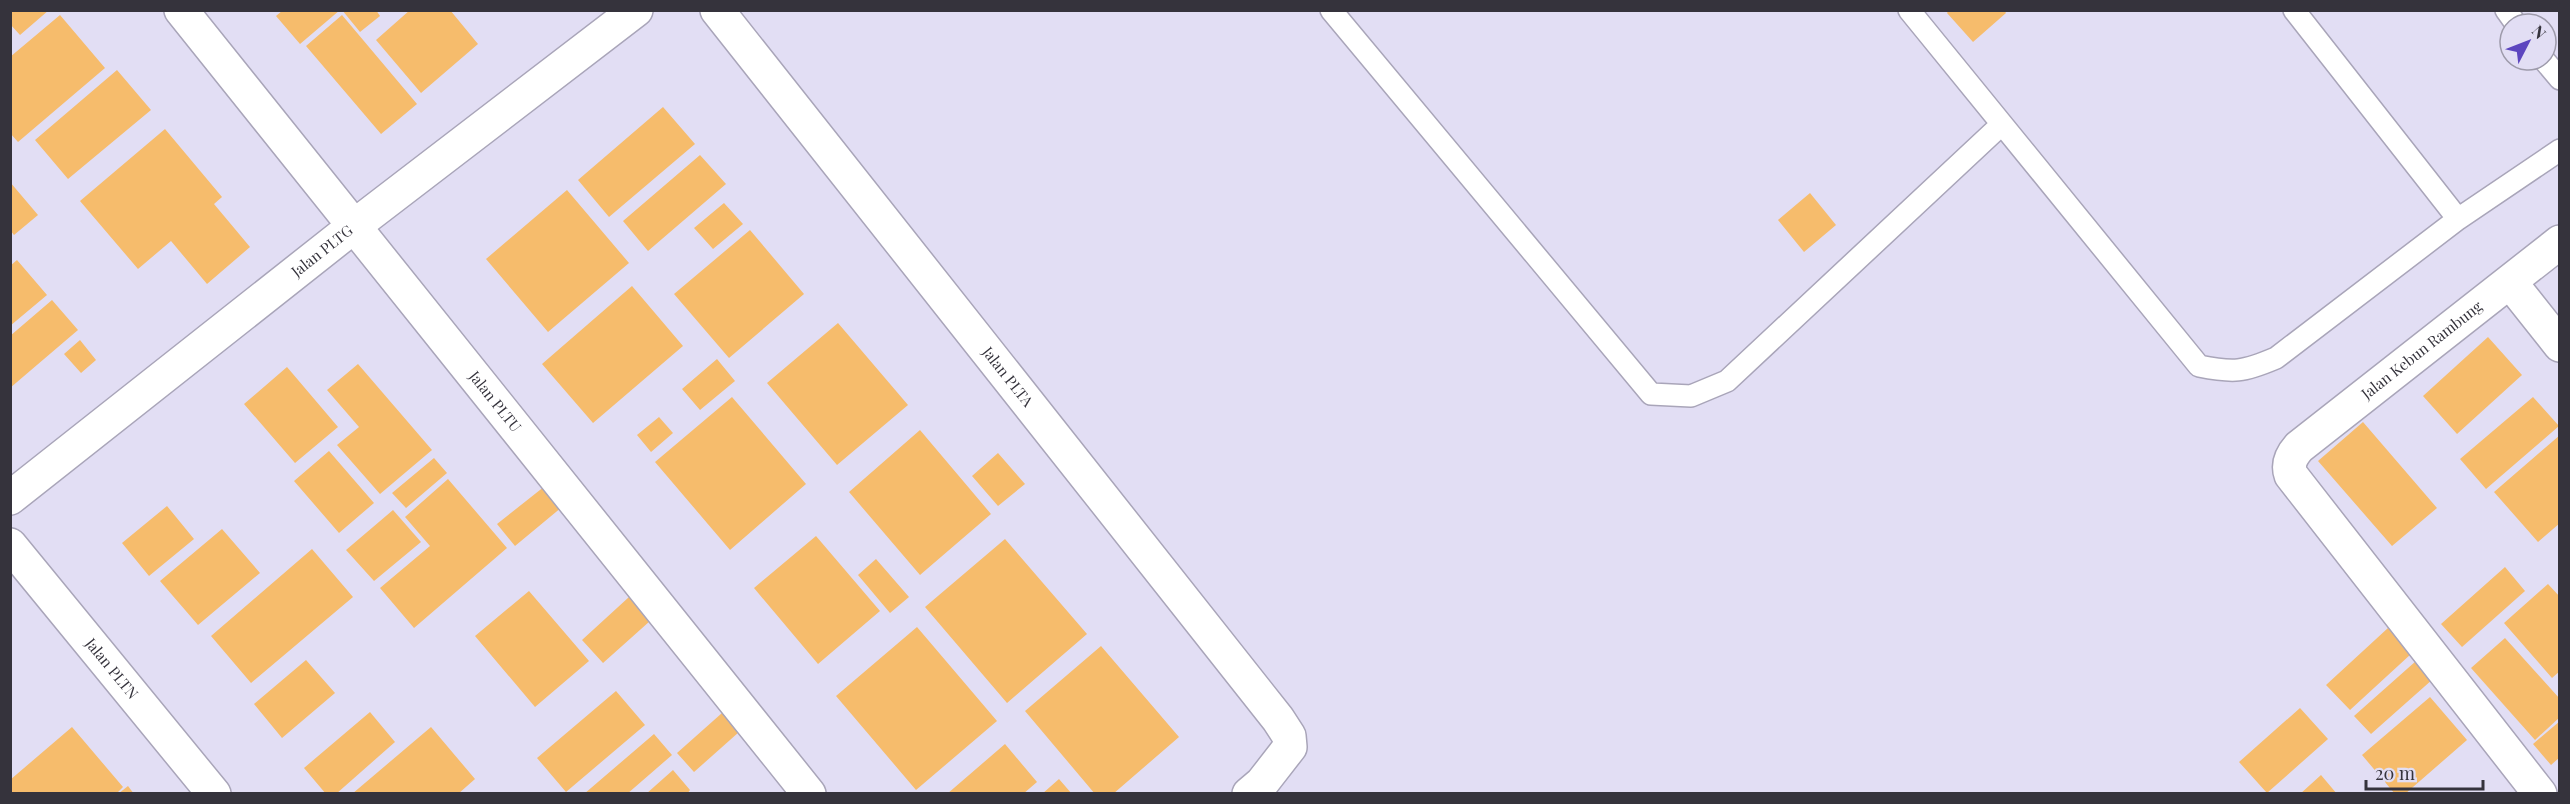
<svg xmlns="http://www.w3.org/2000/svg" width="2570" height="804" viewBox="0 0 2570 804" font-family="'Playfair Display',serif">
	<rect width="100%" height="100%" fill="#e2def4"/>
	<path fill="#f6bc6c" d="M 10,10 L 49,10 L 20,35 L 10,24 Z
		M 283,10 L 340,10 L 300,44 L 276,16 Z
		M 342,10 L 376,10 L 380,16 L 360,32 Z
		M 410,10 L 450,10 L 478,44 L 421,93 L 376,40 Z
		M 1949,10 L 2004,10 L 2006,13 L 1973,42 L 1947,13 Z
		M 60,15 L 105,68 L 18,142 L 10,133 L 10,57 Z
		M 342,15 L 417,104 L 381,134 L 306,46 Z
		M 117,70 L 151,110 L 68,179 L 35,140 Z
		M 663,107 L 695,144 L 609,217 L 578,180 Z
		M 165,129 L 222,197 L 214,204 L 250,247 L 207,284 L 171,241 L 138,269 L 80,201 Z
		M 700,155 L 726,184 L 648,251 L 623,221 Z
		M 10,182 L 38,215 L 14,235 L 10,230 Z
		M 567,190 L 629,263 L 548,332 L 486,259 Z
		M 1810,193 L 1836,225 L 1804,252 L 1778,220 Z
		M 724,203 L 743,224 L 713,249 L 694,228 Z
		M 750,230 L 804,294 L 729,358 L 674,294 Z
		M 17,260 L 47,295 L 10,326 L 10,266 Z
		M 632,286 L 683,346 L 593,423 L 542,364 Z
		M 52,300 L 78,330 L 10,388 L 10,336 Z
		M 838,323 L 908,405 L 837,465 L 767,383 Z
		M 2488,337 L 2522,375 L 2457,434 L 2423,396 Z
		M 80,340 L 96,360 L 81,373 L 64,354 Z
		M 717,359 L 735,381 L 700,410 L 682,389 Z
		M 358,364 L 432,450 L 380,494 L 337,445 L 359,427 L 327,390 Z
		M 287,367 L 338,427 L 295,463 L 244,404 Z
		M 732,397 L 806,484 L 730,550 L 655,462 Z
		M 2533,397 L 2559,426 L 2486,489 L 2460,459 Z
		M 659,417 L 673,433 L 651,452 L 637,435 Z
		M 2363,422 L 2437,508 L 2392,546 L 2318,461 Z
		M 920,430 L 991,514 L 920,575 L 849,492 Z
		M 2560,435 L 2560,523 L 2538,542 L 2494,492 Z
		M 329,451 L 374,503 L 339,533 L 294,481 Z
		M 998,453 L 1025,484 L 998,506 L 972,476 Z
		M 434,458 L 447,473 L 406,508 L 392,493 Z
		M 448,479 L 507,548 L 414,628 L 380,588 L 430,546 L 405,517 Z
		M 545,486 L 562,507 L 515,546 L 497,524 Z
		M 167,506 L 194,539 L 149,576 L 122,543 Z
		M 393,510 L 421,542 L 374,581 L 346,550 Z
		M 222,529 L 260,573 L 198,625 L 160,581 Z
		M 816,536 L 880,611 L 818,664 L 754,588 Z
		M 1005,539 L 1087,634 L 1007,703 L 925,607 Z
		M 312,549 L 353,597 L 251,683 L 211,636 Z
		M 876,559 L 909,597 L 890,613 L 858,575 Z
		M 2505,567 L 2525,591 L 2462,647 L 2441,624 Z
		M 2548,584 L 2560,597 L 2560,671 L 2552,678 L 2504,623 Z
		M 529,591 L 589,661 L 535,707 L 475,636 Z
		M 629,597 L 650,621 L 603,663 L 582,640 Z
		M 917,627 L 997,721 L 916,790 L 836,696 Z
		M 2388,628 L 2411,654 L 2350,710 L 2326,685 Z
		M 2505,638 L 2560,699 L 2560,717 L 2535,740 L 2471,668 Z
		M 1101,646 L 1179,737 L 1113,794 L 1095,794 L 1025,711 Z
		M 306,660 L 335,693 L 282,738 L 254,704 Z
		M 2416,661 L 2433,679 L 2371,734 L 2354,716 Z
		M 616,691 L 645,725 L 566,792 L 537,758 Z
		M 2430,697 L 2467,740 L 2405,794 L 2395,794 L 2362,755 Z
		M 2300,708 L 2328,739 L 2267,793 L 2239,762 Z
		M 370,712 L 395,742 L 336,794 L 326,794 L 304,768 Z
		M 722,713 L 739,732 L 694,772 L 677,753 Z
		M 2560,721 L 2560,757 L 2551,765 L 2533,744 Z
		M 72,727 L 123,787 L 116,794 L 10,794 L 10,780 Z
		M 431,727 L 475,779 L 458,794 L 352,794 Z
		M 654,734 L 672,755 L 627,794 L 584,794 Z
		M 1005,744 L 1037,782 L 1023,794 L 947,794 Z
		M 673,770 L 690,790 L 687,794 L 646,794 Z
		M 2321,775 L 2337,794 L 2300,794 Z
		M 1059,779 L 1072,794 L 1042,794 Z
		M 128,786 L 134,794 L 118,794 Z"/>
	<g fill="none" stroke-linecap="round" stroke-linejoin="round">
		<defs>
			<path id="service" d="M 1331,10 L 1651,394 L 1691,396 L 1727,381 L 2001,125
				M 1909,10 L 2199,366 C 2234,373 2243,372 2276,358 L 2458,219 L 2560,150
				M 2294,10 L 2458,219
				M 2506,10 L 2516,24
				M 2544,60 L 2560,79"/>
			<g id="minor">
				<path id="s1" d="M 181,10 L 809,794"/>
				<path id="s2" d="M 717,10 L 1278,719 L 1289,736 L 1290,747 L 1262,783 L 1249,794"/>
				<path d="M 2510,282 L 2560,345"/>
				<path id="s3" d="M 10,498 L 353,227 L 636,10"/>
				<path id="s4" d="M 10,545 L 214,794"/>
				<path id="s5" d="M 2540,794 L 2291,475 C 2287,464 2291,456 2299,447 L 2560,242"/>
			</g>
		</defs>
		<use href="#service" stroke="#a9a5b9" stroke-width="24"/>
		<use href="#minor" stroke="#a9a5b9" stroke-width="36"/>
		<use href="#service" stroke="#fff" stroke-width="21"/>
		<use href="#minor" stroke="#fff" stroke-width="33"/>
	</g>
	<g text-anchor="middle" stroke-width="6" stroke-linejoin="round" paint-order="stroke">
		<g font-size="15" fill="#35333c" stroke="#e2def4">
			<text dy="5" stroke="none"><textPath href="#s3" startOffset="398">Jalan PLTG</textPath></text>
			<text dy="5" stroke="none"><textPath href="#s5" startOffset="592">Jalan Kebun Rambung</textPath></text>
			<text dy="5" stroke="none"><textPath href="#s2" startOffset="468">Jalan PLTA</textPath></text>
			<text dy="5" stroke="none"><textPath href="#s1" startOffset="502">Jalan PLTU</textPath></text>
			<text dy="5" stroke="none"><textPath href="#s4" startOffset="160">Jalan PLTN</textPath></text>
		</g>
	</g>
	<rect width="2570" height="804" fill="none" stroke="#35333c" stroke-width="24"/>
	<g transform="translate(2528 42) rotate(48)"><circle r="28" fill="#e2def4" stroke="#9d9aaa" stroke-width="1.5"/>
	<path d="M0-4.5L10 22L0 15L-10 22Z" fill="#5d46bf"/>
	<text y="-9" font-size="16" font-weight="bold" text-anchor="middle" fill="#35333c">N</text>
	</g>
	<path d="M2366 780v9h117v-9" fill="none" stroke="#35333c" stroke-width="3"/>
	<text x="2375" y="780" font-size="18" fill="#35333c" stroke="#e2def4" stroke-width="4.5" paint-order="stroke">20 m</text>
</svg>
